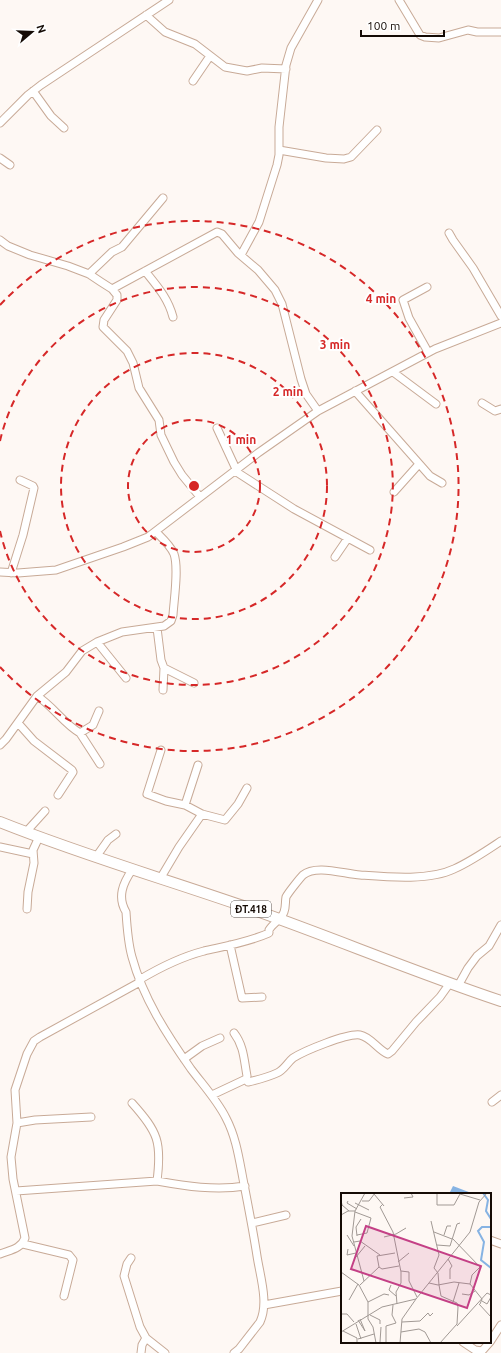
<svg xmlns="http://www.w3.org/2000/svg" width="501" height="1353" viewBox="0 0 501 1353" font-family="Ubuntu,sans-serif">
	<defs>
		<pattern id="water-ripples" width="26" height="14" patternUnits="userSpaceOnUse"><rect width="26" height="14" fill="#86b3e3"/><path d="M2 4q2-2 4 0t4 0M15 11q2-2 4 0t4 0" fill="none" stroke="#7399c1"/></pattern>
	</defs>
	<rect width="100%" height="100%" fill="#fef8f4"/>
	<path fill="url(#water-ripples)" d="M 453,1186 L 474,1194 L 449,1194 Z"/>
	<g fill="none" stroke-linecap="round" stroke-linejoin="round">
		<defs>
			<path id="street" d="M 399,0 L 420,35 L 425,37 L 439,38 L 468,30 L 477,32 L 501,32
				M 146,15 L 165,32 L 195,44 L 225,67 L 247,71 L 262,68 L 286,69
				M 193,81 L 210,56
				M 33,91 L 51,116 L 64,128
				M 0,123 L 28,95 L 41,85 L 169,0
				M 279,150 L 326,158 L 344,159 L 351,157 L 377,130
				M 0,158 L 10,165
				M 449,233 L 453,240 L 473,268 L 501,316
				M 0,240 L 8,246 L 30,255 L 68,266 L 89,274 L 101,282 L 112,289 L 117,295 L 117,300 L 104,320 L 103,327 L 127,351 L 133,363 L 139,388 L 159,420 L 161,435 L 174,462 L 182,475 L 200,497
				M 241,255 L 259,222 L 277,165 L 279,155 L 279,127 L 286,65 L 291,48 L 318,0
				M 145,271 C 157,286 168,298 173,317
				M 89,274 L 112,252 L 122,247 L 163,198
				M 427,287 L 403,300 L 409,318 L 428,352
				M 112,289 L 217,232 L 222,234 L 238,253 L 258,270 L 275,290 L 282,304 L 301,379 L 306,394 L 318,411
				M 393,372 L 436,404
				M 355,391 L 430,476 L 442,483
				M 482,403 L 495,411 L 501,409
				M 217,428 L 236,469
				M 235,471 L 294,509 L 370,550
				M 394,492 L 419,464
				M 335,557 L 348,538
				M 0,572 L 18,573 L 56,570 L 123,547 L 148,537 L 258,453 L 318,411 L 435,349 L 501,323
				M 11,573 L 23,535 L 34,488 L 33,486 L 20,480
				M 157,628 L 161,660 L 164,668 L 194,683
				M 97,642 L 126,678
				M 163,690 L 164,668
				M 37,696 C 53,706 64,724 80,733 L 93,725 L 99,711
				M 18,723 L 34,741 L 72,770 L 73,772 L 58,795
				M 80,733 L 100,764
				M 0,745 L 6,739 L 37,696 L 66,672 L 82,651 L 97,642 L 122,632 L 164,626 L 171,621 L 173,615 C 174,599 179,568 174,554 C 170,545 162,538 156,532
				M 161,750 L 147,794 L 166,801 L 185,805 L 202,814
				M 185,805 L 198,765
				M 26,832 L 45,811
				M 0,847 L 33,854
				M 96,857 L 108,840 L 116,834
				M 132,870 C 123,883 117,897 126,912 C 127,928 128,943 132,957 C 143,998 167,1035 191,1069 C 203,1085 217,1100 226,1118 C 236,1137 239,1158 243,1179 C 248,1205 253,1230 257,1256 C 260,1276 269,1303 260,1322 L 239,1349 L 234,1353
				M 160,879 L 179,847 L 202,814 L 225,820 L 238,804 L 247,788
				M 27,909 L 28,892 L 34,863 L 33,850 L 39,837
				M 230,945 L 242,998 L 262,997
				M 139,980 C 159,968 181,957 204,951 C 226,946 249,942 269,933 L 269,930 C 273,923 281,920 284,912 C 286,907 285,902 286,897 C 288,893 300,878 303,875 C 316,864 344,874 360,875 C 387,877 429,881 454,869 C 470,862 486,851 501,841
				M 458,986 L 468,968 L 477,956 L 489,946 L 501,925
				M 184,1059 L 202,1046 L 220,1038
				M 246,1079 L 248,1082 C 257,1080 268,1077 277,1073 C 284,1070 287,1063 293,1058 C 304,1051 347,1033 360,1035 C 371,1037 378,1050 388,1054 L 392,1051 L 416,1022 L 440,997 L 450,983
				M 212,1095 L 246,1079 L 247,1076 C 244,1060 244,1046 234,1033
				M 492,1102 L 501,1095
				M 132,1103 C 158,1132 162,1142 157,1181
				M 17,1123 L 35,1120 L 91,1117
				M 16,1191 L 157,1181 C 185,1186 216,1191 245,1186
				M 252,1223 L 286,1215
				M 490,1240 L 501,1244
				M 23,1244 L 69,1255 L 73,1260 L 64,1296
				M 0,1254 C 10,1250 21,1249 25,1238 L 13,1179 L 11,1157 L 17,1123 L 15,1090 L 27,1054 L 34,1041 L 40,1037 L 140,982
				M 131,1258 L 127,1264 L 124,1276 L 140,1327 L 146,1338 L 165,1353
				M 264,1305 L 342,1291
				M 463,1342 L 475,1350 L 482,1351 L 490,1342
				M 490,1342 L 501,1325
				M 141,1353 L 142,1345 L 146,1338"/>
			<path id="primary" d="M 0,822 C 80,854 162,878 243,906 C 329,936 414,972 501,1001"/>
		</defs>
		<use href="#street" stroke="#c8aa97" stroke-width="9"/>
		<use href="#primary" stroke="#c8aa97" stroke-width="12"/>
		<use href="#street" stroke="#fff" stroke-width="7"/>
		<use href="#primary" stroke="#fff" stroke-width="10"/>
	</g>
	<g fill="none" stroke="#d62828" stroke-width="2" stroke-dasharray="7 5">
		<circle cx="194" cy="486" r="66"/>
		<circle cx="194" cy="486" r="133"/>
		<path d="M0 441A199 199 0 1 1 0 531"/>
		<path d="M0 305A265 265 0 1 1 0 667"/>
	</g>
	<g text-anchor="middle" stroke-width="4" stroke-linejoin="round" paint-order="stroke">
		<rect fill="#fff" stroke="#5b5450" stroke-width="1" x="231" y="901" width="40" height="16" rx="3"/>
		<g font-size="10" font-weight="bold" fill="#150b05">
			<text x="251" y="913">ĐT.418</text>
		</g>
	</g>
	<g transform="translate(341 1193)">
		<rect width="150" height="150" fill="#fef8f4"/>
		<path fill="none" stroke="#86b3e3" stroke-width="2" d="M 142,0 L 147,7 L 145,18 L 150,26M 150,34 L 141,34 L 137,38 L 143,49 L 140,67 L 150,75"/>
		<path fill="none" stroke="#a19994" stroke-width="1" d="M 96,0 L 96,12 L 113,12 L 119,1 L 139,7M 33,1 L 43,13M 63,5 L 72,4 L 70,0M 0,7 L 1,12 L 8,18M 7,8 L 6,10 L 16,16M 21,8 L 28,8 L 34,0M 14,10 L 28,17M 42,11 L 39,14 L 52,39 L 60,79 L 60,90 L 55,99 L 56,111M 14,18 L 24,0M 14,19 L 30,25 L 26,40 L 16,42M 0,22 L 7,18 L 14,18 L 11,43 L 23,88M 90,28 L 98,62 L 93,75 L 97,80 L 98,92M 93,39 L 111,46M 6,42 L 13,53M 103,42 L 106,33 L 110,33M 16,43 L 15,34 L 20,26M 43,44 L 55,41 L 65,35M 111,45 L 139,74 L 131,82 L 129,91M 13,49 L 19,48 L 39,62M 96,52 L 109,53 L 116,31 L 119,30M 7,56 L 6,62 L 15,60M 15,64 L 24,53M 107,66 L 111,73 L 109,76 L 109,86M 57,69 L 68,60M 38,74 L 36,63 L 54,60M 60,78 L 68,79 L 68,88 L 76,104M 0,79 L 18,92 L 27,109 L 27,126 L 32,134 L 35,150M 88,90 L 97,92 L 113,89 L 129,91 L 141,106 L 139,111M 19,92 L 38,74 L 41,76 L 58,73M 50,92 L 48,97 L 55,103M 98,92 L 100,103 L 116,110 L 117,114 L 116,131 L 99,150M 121,101 L 128,102 L 134,98M 8,107 L 17,91M 141,108 L 146,111 L 150,104M 27,109 L 43,101 L 48,102M 112,109 L 118,90M 138,111 L 150,124M 0,121 L 6,121 L 13,129M 29,122 L 39,127 L 39,131M 17,127 L 24,138 L 19,126M 61,129 L 79,128 L 87,120 L 89,123 L 92,120M 15,131 L 20,146M 45,133 L 55,130 L 51,122 L 52,112M 116,133 L 146,100 L 150,102M 2,138 L 16,145 L 16,150M 0,139 L 41,114 L 75,106 L 129,39 L 138,9 L 146,0M 60,139 L 78,136 L 84,139 L 90,150M 17,146 L 33,141M 39,149 L 40,134M 45,149 L 45,133M 36,150 L 52,150M 59,150 L 61,126 L 75,106"/>
		<path fill="#c44086" fill-opacity="0.15" stroke="#c44086" stroke-width="2" d="M 25,33 L 140,73 L 126,115 L 10,76 Z"/>
		<rect width="150" height="150" fill="none" stroke="#150b05" stroke-width="2"/>
	</g>
	<circle cx="194" cy="486" r="6" fill="#d62828" stroke="#fff" stroke-width="2"/>
	<g font-size="12" text-anchor="middle" font-weight="bold" fill="#d62828" stroke="#fff" stroke-width="4" stroke-linejoin="round" paint-order="stroke">
		<text x="381" y="303">4 min</text>
		<text x="335" y="349">3 min</text>
		<text x="288" y="396">2 min</text>
		<text x="241" y="444">1 min</text>
	</g>
	<g transform="translate(32 32) rotate(71)" stroke="#ffffff" stroke-width="3" paint-order="stroke">
	<path d="M0-3L7 15L0 10L-7 15Z" fill="#150b05"/>
	<text y="-6" font-size="11" font-weight="bold" text-anchor="middle" fill="#150b05">N</text>
	</g>
	<path d="M361 30v6h83v-6" fill="none" stroke="#150b05" stroke-width="2"/>
	<text x="367" y="30" font-size="12" fill="#150b05" stroke="#ffffff" stroke-width="3" paint-order="stroke">100 m</text>
</svg>
